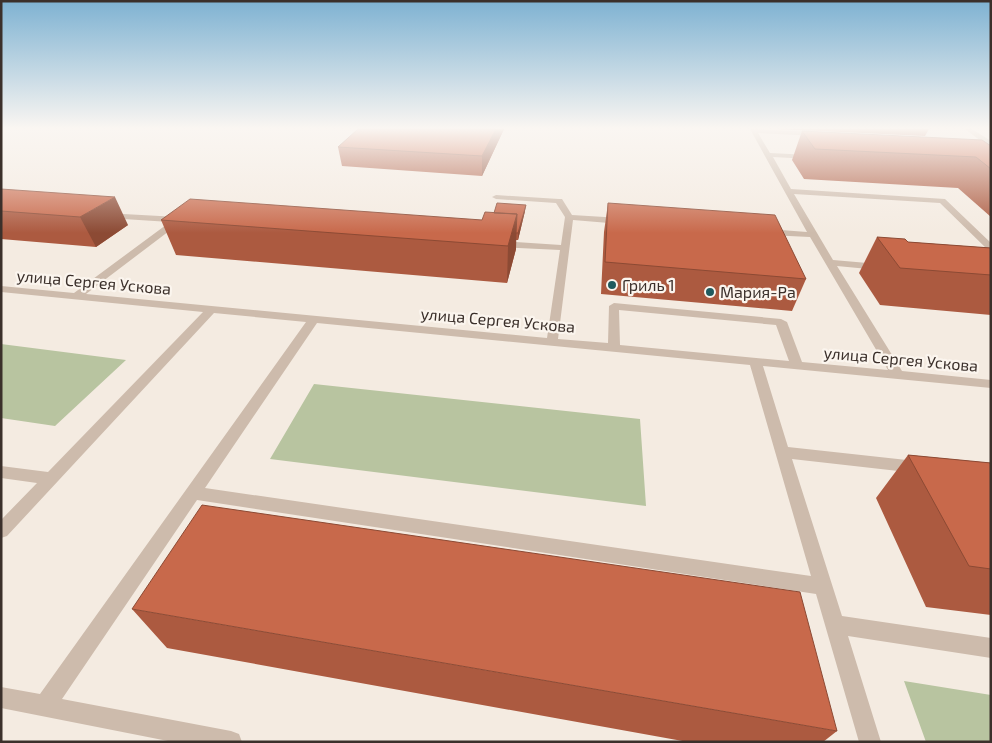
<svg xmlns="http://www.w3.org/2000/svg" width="992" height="743" viewBox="0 0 992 743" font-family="'Exo 2',sans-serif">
	<rect width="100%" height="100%" fill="#f4ebe1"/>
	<path fill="#b8c4a0" d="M 1,344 L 126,360 L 55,426 L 1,418 Z
		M 314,384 L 640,419 L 646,506 L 270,459 Z
		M 904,681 L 991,695 L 991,742 L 926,742 Z"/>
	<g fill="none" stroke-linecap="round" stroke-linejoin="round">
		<path fill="#cdbbac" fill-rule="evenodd" d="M 750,129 L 817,132 L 820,134 L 817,136 L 758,133 L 770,153 L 810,155 L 813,157 L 810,159 L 773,157 L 791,189 L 945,199 L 991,243 L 991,251 L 988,250 L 940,203 L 794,194 L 833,260 L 879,264 L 884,267 L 879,270 L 837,266 L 902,371 L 991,380 L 991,388 L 763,366 L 788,447 L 916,461 L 921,463 L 923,467 L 921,471 L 916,473 L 792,459 L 842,616 L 991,638 L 991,658 L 848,636 L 881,742 L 859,742 L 816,594 L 197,500 L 62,699 L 231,731 L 239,734 L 242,742 L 173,742 L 1,708 L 1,687 L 40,694 L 306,322 L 214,313 L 7,536 L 1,538 L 1,520 L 37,483 L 1,478 L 1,466 L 48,472 L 203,312 L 1,292 L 1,286 L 74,293 L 170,222 L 108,218 L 105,217 L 105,213 L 178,217 L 181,218 L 181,222 L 86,294 L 547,338 L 560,250 L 500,247 L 495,244 L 500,241 L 561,245 L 565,217 L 556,203 L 496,199 L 492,197 L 496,195 L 559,199 L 562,199 L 572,215 L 621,218 L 625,221 L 621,224 L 573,220 L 558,339 L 608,343 L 609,306 L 614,303 L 781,319 L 787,322 L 802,362 L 888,370 L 810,237 L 768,235 L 764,232 L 768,229 L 807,232 ZM 619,310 L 776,325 L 789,361 L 620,345 ZM 317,323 L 750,365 L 811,576 L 205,488 Z
			M 965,129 L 972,129 L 991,141 L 991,145 L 967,143 L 966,142 L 969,140 L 981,141 Z"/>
	</g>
	<path fill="#ac5a40" d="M 504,129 L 482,176 L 342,166 L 338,147 Z
		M 777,129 L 929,129 L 925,136 Z
		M 802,131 L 991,146 L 991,217 L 958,188 L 804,179 L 792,160 Z
		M 1,189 L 128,225 L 96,247 L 1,239 Z
		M 608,203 L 806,279 L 792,311 L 601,294 L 604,232 Z
		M 525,211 L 518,240 L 516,240 L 516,249 L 507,283 L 176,255 L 161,220 L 482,220 L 494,213 Z
		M 877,237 L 908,242 L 991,248 L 991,315 L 880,305 L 859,273 Z
		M 908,455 L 991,463 L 991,615 L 926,607 L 876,498 Z
		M 132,609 L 837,731 L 823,742 L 688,742 L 167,648 Z"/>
	<path fill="#8c4a34" d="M 496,129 L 504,129 L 482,176 L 482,156 Z
		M 115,197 L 128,225 L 96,247 L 80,217 Z
		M 526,205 L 525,211 L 518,240 L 518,233 Z
		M 517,214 L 516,249 L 507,283 L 508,246 Z"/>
	<path fill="#c8694b" stroke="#8c4a34" d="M 358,129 L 496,129 L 482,156 L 338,147 Z
		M 802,131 L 982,140 L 991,146 L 991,169 L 976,157 L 815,149 Z
		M 1,189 L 115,197 L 80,217 L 1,211 Z
		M 190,199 L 482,220 L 485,212 L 517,214 L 508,246 L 161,220 Z
		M 497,203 L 526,205 L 518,233 L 516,233 L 517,214 L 494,213 Z
		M 608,203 L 775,215 L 806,279 L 605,262 Z
		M 877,237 L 905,239 L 908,242 L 991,248 L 991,275 L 900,268 Z
		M 908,455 L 991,463 L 991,569 L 969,566 Z
		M 202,505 L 800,592 L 837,731 L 132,609 Z"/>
	<linearGradient id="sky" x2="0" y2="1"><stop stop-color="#7eb2d2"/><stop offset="0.55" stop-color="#faf6f2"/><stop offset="1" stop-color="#faf6f2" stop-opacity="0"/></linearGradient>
	<rect width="992" height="233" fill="url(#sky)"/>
	<g fill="#1f5a5e" stroke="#fbf5ee" stroke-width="2">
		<circle cx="612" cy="285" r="5"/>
		<circle cx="710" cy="292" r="5"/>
	</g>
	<g text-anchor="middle" stroke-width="4.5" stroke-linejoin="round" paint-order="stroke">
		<g font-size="16" fill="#3b302b" stroke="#fbf5ee">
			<text transform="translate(94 282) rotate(5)" y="6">улица Сергея Ускова</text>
			<text transform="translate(498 320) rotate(5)" y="6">улица Сергея Ускова</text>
			<text transform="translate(901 359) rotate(5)" y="6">улица Сергея Ускова</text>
		</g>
		<g font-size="16" fill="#3b302b" stroke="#fbf5ee" text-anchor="start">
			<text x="622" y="291">Гриль 1</text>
			<text x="720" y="298">Мария-Ра</text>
		</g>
	</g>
	<rect width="992" height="743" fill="none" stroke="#3b302b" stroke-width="5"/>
</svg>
